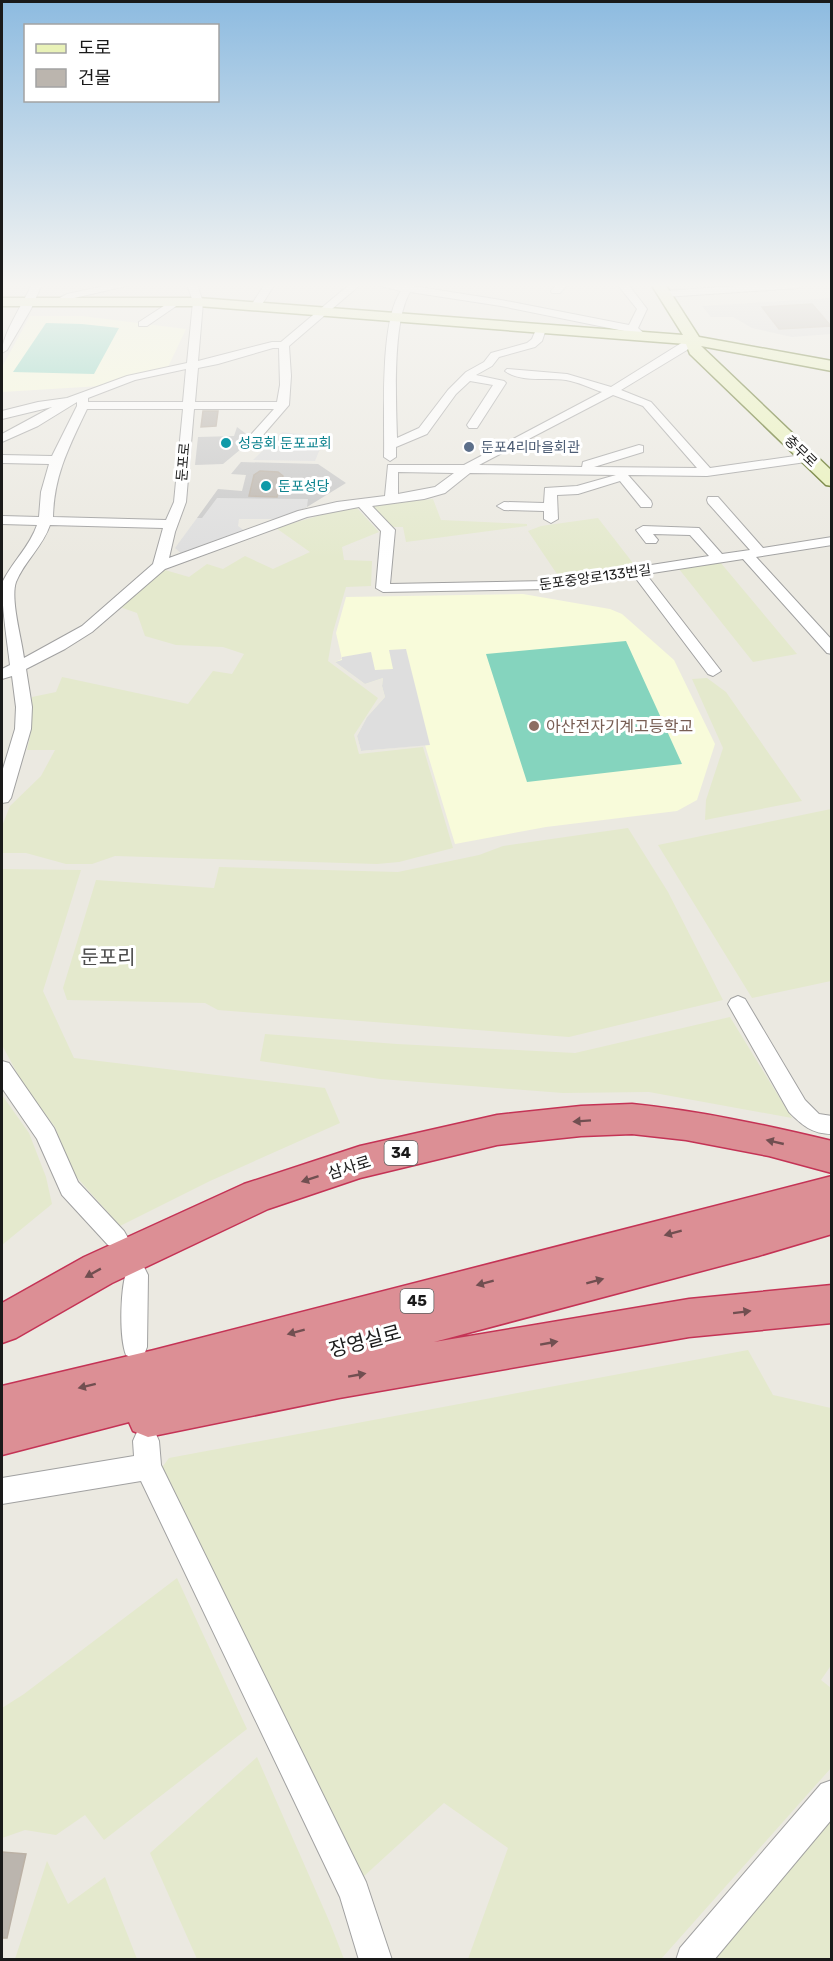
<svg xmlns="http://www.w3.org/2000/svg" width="833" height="1961" viewBox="0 0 833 1961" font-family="Rubik,'Noto Sans KR',sans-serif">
	<rect width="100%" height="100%" fill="#ebe9e1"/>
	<path fill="#d9d8d7" d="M 831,298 L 831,334 L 792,337 L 752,328 L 733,317 L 711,317 L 702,306 Z"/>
	<path fill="#f8fbda" d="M 30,316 L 82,316 L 186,329 L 168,367 L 101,386 L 2,392 L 2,367 Z
		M 523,594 L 610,609 L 622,614 L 674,660 L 715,744 L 697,800 L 677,811 L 546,827 L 455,844 L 425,745 L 361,751 L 357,736 L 367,717 L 385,697 L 382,686 L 383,678 L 365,684 L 335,662 L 342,659 L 336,633 L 346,597 Z"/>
	<path fill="#c8c8c8" d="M 237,427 L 253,439 L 223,464 L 195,465 L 198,437 L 234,436 Z
		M 241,462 L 318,464 L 346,483 L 307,507 L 276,519 L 197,518 L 218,489 L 242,491 L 246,475 L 231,474 Z"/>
	<path fill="#e4e9cd" d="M 433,499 L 441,520 L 527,524 L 527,526 L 406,542 L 403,527 L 392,527 L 369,505 Z
		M 349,507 L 357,508 L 379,532 L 342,547 L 344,560 L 372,561 L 371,586 L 346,587 L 333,632 L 328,661 L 378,698 L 354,735 L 359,754 L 423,747 L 453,848 L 399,862 L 377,864 L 115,856 L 92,864 L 66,864 L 26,853 L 2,853 L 2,826 L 10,806 L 41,776 L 55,750 L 27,750 L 32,727 L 32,697 L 56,692 L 62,677 L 188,704 L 213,671 L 232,674 L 244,654 L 223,647 L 176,645 L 145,636 L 137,613 L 120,607 L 165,570 L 189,577 L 207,564 L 223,569 L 245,556 L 273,569 L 310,552 L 276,528 Z
		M 598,518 L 636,567 L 561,580 L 528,531 L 541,526 Z
		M 720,562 L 797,654 L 753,662 L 679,569 Z
		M 707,678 L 726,692 L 802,801 L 705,820 L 706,800 L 723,748 L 692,679 Z
		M 831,809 L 831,981 L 752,998 L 658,845 Z
		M 628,828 L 668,892 L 723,1000 L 569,1037 L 218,1010 L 205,1003 L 67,1000 L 63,988 L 96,880 L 214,888 L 219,867 L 398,872 L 479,855 L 503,846 Z
		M 2,869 L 81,870 L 43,991 L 74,1058 L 325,1088 L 340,1123 L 210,1181 L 120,1226 L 73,1173 L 55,1127 L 24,1086 L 2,1045 Z
		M 730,1017 L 792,1118 L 649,1092 L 563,1093 L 380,1079 L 260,1061 L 265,1034 L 397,1044 L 575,1053 Z
		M 2,1095 L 29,1133 L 46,1177 L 52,1204 L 2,1245 Z
		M 748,1350 L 773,1395 L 831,1408 L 832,1664 L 821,1680 L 831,1688 L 831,1768 L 661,1959 L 468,1959 L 508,1848 L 444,1803 L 363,1877 L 160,1470 L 169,1458 Z
		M 177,1578 L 247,1729 L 104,1840 L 85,1815 L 56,1835 L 25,1830 L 2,1838 L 2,1708 L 24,1694 Z
		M 257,1757 L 330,1923 L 344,1959 L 197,1959 L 150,1853 Z
		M 831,1814 L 831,1959 L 713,1959 Z
		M 47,1861 L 68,1904 L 105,1877 L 137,1959 L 15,1959 Z"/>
	<path fill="#85d4be" d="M 46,323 L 82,324 L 119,328 L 94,374 L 13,372 Z
		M 626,641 L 682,764 L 527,782 L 486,654 Z"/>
	<path fill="#dedede" d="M 282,432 L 325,437 L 315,461 L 253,460 Z
		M 217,498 L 308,499 L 307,507 L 276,519 L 239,519 L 238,526 L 245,531 L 183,555 L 175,548 L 197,518 L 202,518 Z
		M 406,649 L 430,745 L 361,751 L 357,736 L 367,717 L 385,697 L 382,686 L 383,678 L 365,684 L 335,662 L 342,660 L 342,657 L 371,652 L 375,670 L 393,669 L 389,650 Z"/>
	<path fill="#bbb5ae" stroke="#bbb1a5" stroke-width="1.5" d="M 812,304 L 831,326 L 779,329 L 762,307 Z
		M 203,411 L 218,411 L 216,426 L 201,427 Z
		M 260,471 L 278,472 L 283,476 L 277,497 L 249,496 L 254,475 Z
		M 2,1852 L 26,1854 L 7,1938 L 2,1938 Z"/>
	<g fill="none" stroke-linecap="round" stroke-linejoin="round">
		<defs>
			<path id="street" d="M 32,284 L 42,284 L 31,309 L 7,350 L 2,353 C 2,334 23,304 32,284 Z
				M 114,284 L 135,284 L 74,298 L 57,305 L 52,302 L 67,294 Z
				M 187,284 L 197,284 L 203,302 L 198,361 L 272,342 L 281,342 L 350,284 L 361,284 L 289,346 L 291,376 L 289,405 L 257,442 L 253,443 L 247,439 L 274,409 L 194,409 L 186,502 L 175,532 L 169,558 L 298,511 L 337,502 L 385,496 L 388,465 L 464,465 L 602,392 C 590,388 578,382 566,380 C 547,377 521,383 505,371 L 507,369 L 567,374 L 611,387 L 691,337 L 696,340 L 687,350 L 621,390 L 651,402 L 710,468 L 809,454 L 813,455 L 815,458 L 813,461 L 707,476 L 628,475 L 651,501 L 652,504 L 651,507 L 641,507 L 620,481 L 578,494 L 557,495 L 558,519 L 551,523 L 544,519 L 544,511 L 504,510 L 497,506 L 504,502 L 544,503 L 545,488 L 577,486 L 616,475 L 470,473 L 445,493 L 424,499 L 372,506 L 395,530 L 390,584 L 548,581 L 709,556 L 690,535 L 653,534 L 658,540 L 656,543 L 646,543 L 636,530 L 643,526 L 699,528 L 722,554 L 750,550 L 708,503 L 707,500 L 708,497 L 718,497 L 763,548 L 832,537 L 832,545 L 756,557 L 832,640 L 832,654 L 827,653 L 743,559 L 646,574 L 721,671 L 713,676 L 708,674 L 634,576 L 548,589 L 383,592 L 376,588 L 381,531 L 359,507 L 307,517 L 165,569 L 92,632 L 65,649 L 26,669 L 32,707 L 31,729 L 11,798 L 8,802 L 2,803 L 2,772 L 15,729 L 16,707 L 12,676 L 2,679 L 2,669 L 10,665 C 8,646 0,597 3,581 C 13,561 30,546 37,525 L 2,524 L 2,516 L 39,517 L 41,492 L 49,464 L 2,463 L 2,455 L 52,456 L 77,406 L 77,402 L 38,426 L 2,442 L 2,434 L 52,407 L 2,419 L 2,411 L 38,402 L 67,398 L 127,376 L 187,363 L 193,302 ZM 273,348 L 279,348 L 280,385 L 277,402 L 195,402 L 198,368 L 218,364 ZM 186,369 L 183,402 L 88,402 L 88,398 L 135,380 ZM 613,395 L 643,406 L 697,468 L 594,467 L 643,452 L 643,446 L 639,445 L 583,462 L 582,467 L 479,465 ZM 87,409 L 183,409 L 174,502 L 166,520 L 53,517 C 54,475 69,447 87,409 ZM 398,472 L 454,473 L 435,487 L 398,494 ZM 50,525 L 163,528 L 153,564 L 82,626 L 24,658 C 22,640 10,599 16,582 C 24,562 43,546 50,525 Z
				M 265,284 L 275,284 L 259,309 L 251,309 L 250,307 Z
				M 373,284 L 415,284 L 413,286 L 501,300 L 629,325 L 637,309 L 617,284 L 628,284 L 647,309 L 638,328 L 647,336 L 642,339 L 629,332 L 501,306 L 410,292 C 392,322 396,402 397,438 L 419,428 L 448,390 L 466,372 L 484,362 L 491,353 L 527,343 L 532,339 L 537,327 L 541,326 L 546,329 L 542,341 L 535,347 L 499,357 L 492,366 L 476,375 L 504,381 L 506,383 L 477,428 L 469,428 L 467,425 L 493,385 L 470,381 L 456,394 L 427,434 L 396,447 L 396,457 L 390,461 L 384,457 C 385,417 379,322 401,291 Z
				M 557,284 L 568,284 L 560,293 L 552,293 L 551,291 Z
				M 763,284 L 803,285 L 798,288 L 665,297 L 660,294 L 665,291 Z
				M 173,300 L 182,302 L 147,326 L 139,326 L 139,322 Z
				M 738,996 L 745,999 L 805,1100 L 819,1114 L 832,1116 L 832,1134 C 812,1134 802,1125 789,1112 L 728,1004 L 731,999 Z
				M 2,1061 L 9,1063 L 54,1128 L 78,1182 L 124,1231 L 128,1238 L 124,1245 L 116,1248 L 108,1245 L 62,1195 L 37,1139 L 2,1088 Z
				M 136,1264 L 144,1267 L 148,1275 L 147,1347 L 144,1355 L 135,1359 L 126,1355 C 119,1337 120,1285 128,1267 Z
				M 146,1428 L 155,1432 L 159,1441 L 161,1465 L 366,1882 L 392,1960 L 359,1960 L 340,1897 L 141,1481 L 2,1504 L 2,1478 L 134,1456 L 133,1441 L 137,1432 Z
				M 832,1780 L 832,1819 L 714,1960 L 676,1960 L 680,1948 L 821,1784 Z"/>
			<path id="secondary" d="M 651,284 L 665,284 L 699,337 L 832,361 L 832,371 L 701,346 L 832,471 L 832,486 L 826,485 L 690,354 L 686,344 L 198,306 L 2,306 L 2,298 L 198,298 L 683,335 Z"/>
			<path id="highway" d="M 632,1104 C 700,1111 765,1125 832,1141 L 832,1173 L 769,1156 L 686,1140 L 632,1134 L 581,1136 L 497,1145 L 360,1178 L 268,1209 L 112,1283 L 16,1338 L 2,1343 L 2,1303 L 84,1257 L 244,1184 L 360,1146 L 497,1115 L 581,1106 Z
				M 832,1176 L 832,1234 L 758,1256 L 434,1342 L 689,1299 L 832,1285 L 832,1323 L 689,1337 L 339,1398 L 148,1437 L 133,1431 L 129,1422 L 2,1455 L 2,1386 L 154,1350 Z"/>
		</defs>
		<use href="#street" stroke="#a1a1a1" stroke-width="2"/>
		<use href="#secondary" stroke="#52650e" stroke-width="3"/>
		<use href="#highway" stroke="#c43355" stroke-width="3"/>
		<use href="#street" fill="#fff" fill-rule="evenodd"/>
		<use href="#secondary" fill="#e9f2b8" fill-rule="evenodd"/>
		<use href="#highway" fill="#dc8f95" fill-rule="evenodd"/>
	</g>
	<defs><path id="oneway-solid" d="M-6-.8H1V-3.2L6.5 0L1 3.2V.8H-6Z" transform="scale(1.5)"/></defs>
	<g fill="#714f51">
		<use href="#oneway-solid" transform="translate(582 1121) rotate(176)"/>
		<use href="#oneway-solid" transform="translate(775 1142) rotate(-167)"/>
		<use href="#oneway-solid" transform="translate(310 1179) rotate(162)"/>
		<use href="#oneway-solid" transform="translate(673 1233) rotate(165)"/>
		<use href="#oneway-solid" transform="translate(93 1273) rotate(151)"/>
		<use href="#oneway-solid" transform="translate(595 1281) rotate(-15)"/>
		<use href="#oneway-solid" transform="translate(485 1283) rotate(165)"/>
		<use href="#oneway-solid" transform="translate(742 1312) rotate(-7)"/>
		<use href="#oneway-solid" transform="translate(296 1332) rotate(165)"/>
		<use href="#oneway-solid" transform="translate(549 1343) rotate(-10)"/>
		<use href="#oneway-solid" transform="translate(357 1375) rotate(-10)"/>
		<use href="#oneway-solid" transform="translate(87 1386) rotate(166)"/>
	</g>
	<linearGradient id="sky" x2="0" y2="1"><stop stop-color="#8dbbe0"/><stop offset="0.51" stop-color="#f6f5f2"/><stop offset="1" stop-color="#f6f5f2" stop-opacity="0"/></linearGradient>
	<rect width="833" height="559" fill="url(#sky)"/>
	<g fill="#0f9aa8" stroke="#fff" stroke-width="2">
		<circle cx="226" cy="443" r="6"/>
		<circle cx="266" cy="486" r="6"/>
	</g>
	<circle fill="#5c6f8a" stroke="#fff" stroke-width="2" cx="469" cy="447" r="6"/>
	<circle fill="#8d6e63" stroke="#fff" stroke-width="2" cx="534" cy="726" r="6"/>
	<g text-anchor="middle" stroke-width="6" stroke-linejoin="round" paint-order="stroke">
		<g font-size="14" fill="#0d838f" stroke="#fff" text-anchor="start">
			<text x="238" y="448">성공회 둔포교회</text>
			<text x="278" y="491">둔포성당</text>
		</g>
		<g font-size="14" fill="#4e5e75" stroke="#fff" text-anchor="start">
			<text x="481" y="452">둔포4리마을회관</text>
		</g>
		<g font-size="14" fill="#1a1a1a" stroke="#fff">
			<text transform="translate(801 451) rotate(44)" y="5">충무로</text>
			<text transform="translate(183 462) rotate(-85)" y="5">둔포로</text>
			<text transform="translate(595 577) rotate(-8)" y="5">둔포중앙로133번길</text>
		</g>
		<g fill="#fff" stroke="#5f5f5f" stroke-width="1.5">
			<rect x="384.5" y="1141" width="33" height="24" rx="4.5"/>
			<rect x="400.5" y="1289" width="33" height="24" rx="4.5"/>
		</g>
		<g font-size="15" font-weight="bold" fill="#1a1a1a">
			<text x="401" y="1158">34</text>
			<text x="417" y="1306">45</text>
		</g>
		<g font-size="16" fill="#785e54" stroke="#fff" text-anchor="start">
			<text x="546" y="732">아산전자기계고등학교</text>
		</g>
		<g font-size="16" fill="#1a1a1a" stroke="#fff">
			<text transform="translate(349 1167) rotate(-17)" y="6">삼사로</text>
		</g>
		<g font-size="20" fill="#4d4d4d" stroke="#fff">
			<text x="108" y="964">둔포리</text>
		</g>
		<g font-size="20" fill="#1a1a1a" stroke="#fff">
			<text transform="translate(365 1341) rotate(-15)" y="7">장영실로</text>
		</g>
	</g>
	<rect width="833" height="1961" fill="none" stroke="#1a1a1a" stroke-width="6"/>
	<rect x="24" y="24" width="195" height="78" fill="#ffffff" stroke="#a3a3a3" stroke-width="1.5"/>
	<rect x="36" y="44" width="30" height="9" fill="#e9f2b8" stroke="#a3a3a3" stroke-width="1.5"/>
	<text x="78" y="54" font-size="18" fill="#1a1a1a">도로</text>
	<rect x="36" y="69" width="30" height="18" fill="#bbb5ae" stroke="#a3a3a3" stroke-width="1.5"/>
	<text x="78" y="84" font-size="18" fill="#1a1a1a">건물</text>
</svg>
